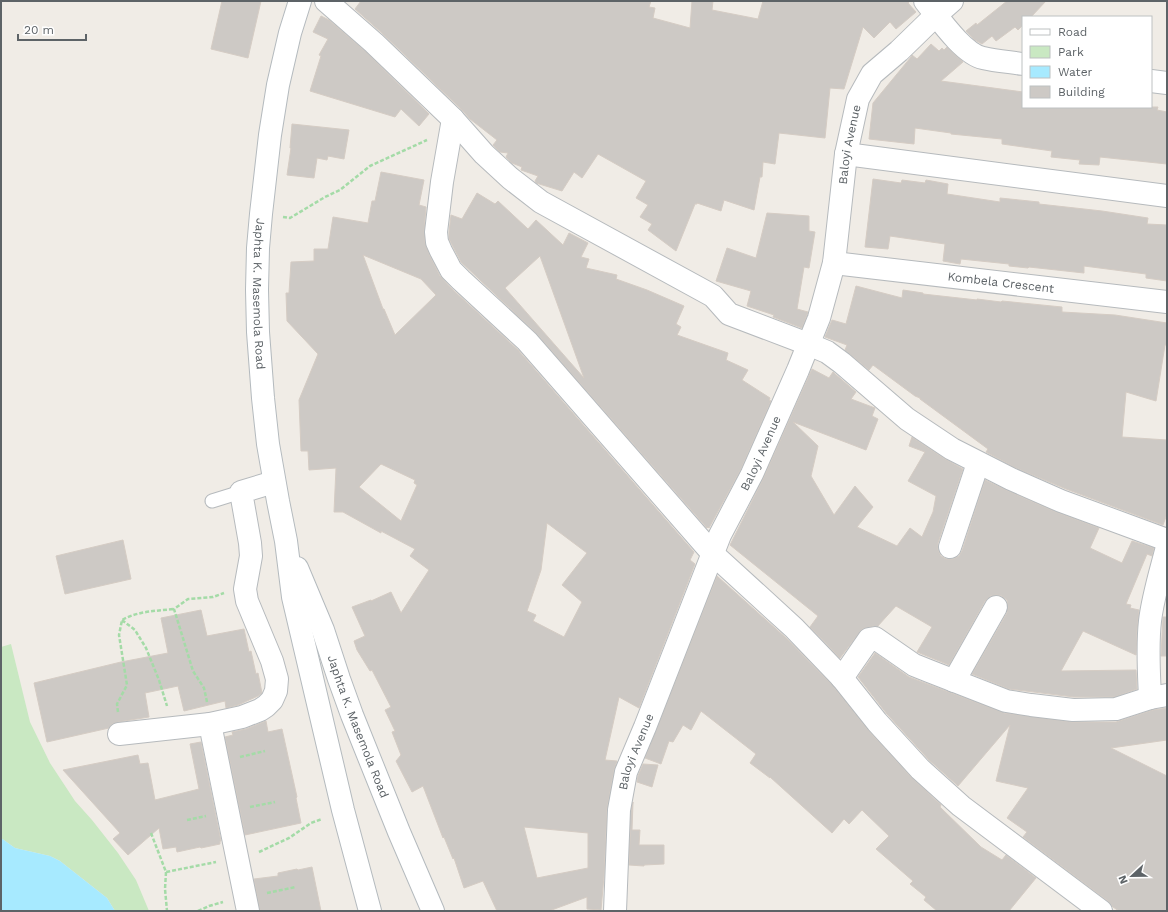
<svg xmlns="http://www.w3.org/2000/svg" width="1168" height="912" viewBox="0 0 1168 912" font-family="'Work Sans',sans-serif">
	<rect width="100%" height="100%" fill="#f0ece6"/>
	<path fill="#c9e8c2" d="M 11,644 L 30,722 L 50,763 L 75,801 L 92,820 L 118,853 L 136,880 L 149,911 L 115,911 L 107,898 L 60,861 L 50,856 L 15,848 L 1,838 L 1,647 Z"/>
	<path fill="#a7eaff" d="M 1,838 L 15,848 L 50,856 L 60,861 L 107,898 L 115,911 L 1,911 Z"/>
	<path fill="#cdc9c5" stroke="#d5ccc4" fill-rule="evenodd" d="M 222,1 L 261,1 L 248,58 L 211,49 Z
		M 361,1 L 651,1 L 649,7 L 655,8 L 653,18 L 690,28 L 692,1 L 713,1 L 712,10 L 758,19 L 763,1 L 910,1 L 908,3 L 916,12 L 896,29 L 890,22 L 874,38 L 863,27 L 844,89 L 830,88 L 825,138 L 779,133 L 775,164 L 763,162 L 762,177 L 760,177 L 754,210 L 724,200 L 721,211 L 697,203 L 697,204 L 695,204 L 676,251 L 648,230 L 652,224 L 640,217 L 648,205 L 636,198 L 646,181 L 598,154 L 582,178 L 574,172 L 562,191 L 536,183 L 535,181 L 538,176 L 521,170 L 522,167 L 512,163 L 506,157 L 508,153 L 500,152 L 493,145 L 497,140 L 470,119 L 462,110 L 383,34 L 355,9 Z
		M 1007,1 L 1046,1 L 1031,17 L 1023,17 L 1023,25 L 1018,30 L 1015,27 L 996,41 L 992,36 L 982,44 L 975,40 L 966,31 L 976,23 L 977,25 Z
		M 321,16 L 329,20 L 366,52 L 429,114 L 419,126 L 401,109 L 395,117 L 310,91 L 321,56 L 319,55 L 328,39 L 313,32 Z
		M 931,44 L 939,51 L 942,48 L 944,50 L 947,47 L 963,62 L 941,81 L 1023,92 L 1023,107 L 1158,107 L 1157,110 L 1167,112 L 1167,164 L 1100,157 L 1099,165 L 1079,164 L 1080,160 L 1051,157 L 1052,151 L 1002,144 L 1002,139 L 951,134 L 951,133 L 915,128 L 914,144 L 869,139 L 873,103 L 911,57 L 912,55 L 917,59 Z
		M 292,124 L 349,130 L 344,159 L 328,156 L 327,160 L 317,158 L 314,178 L 287,175 L 291,148 L 290,148 Z
		M 381,172 L 424,180 L 419,205 L 426,207 L 424,231 L 425,243 L 430,256 L 440,276 L 452,289 L 518,350 L 694,552 L 690,560 L 695,564 L 639,708 L 619,697 L 605,760 L 617,761 L 614,770 L 607,809 L 604,876 L 601,910 L 587,909 L 587,897 L 549,911 L 497,911 L 483,881 L 464,888 L 454,858 L 453,859 L 444,837 L 443,838 L 423,786 L 412,792 L 396,761 L 401,755 L 392,732 L 395,731 L 385,710 L 391,707 L 372,670 L 370,671 L 357,650 L 354,641 L 365,636 L 352,607 L 371,600 L 371,601 L 391,592 L 401,613 L 429,570 L 410,556 L 415,549 L 381,531 L 381,533 L 343,512 L 334,512 L 336,468 L 309,470 L 308,451 L 301,451 L 299,400 L 318,354 L 287,321 L 286,293 L 289,293 L 291,262 L 314,261 L 314,249 L 328,249 L 333,217 L 368,223 L 372,201 L 375,201 ZM 363,255 L 421,279 L 436,295 L 395,335 L 384,309 L 383,309 ZM 381,464 L 415,480 L 414,483 L 417,485 L 401,521 L 359,487 ZM 547,523 L 587,553 L 562,585 L 582,602 L 564,637 L 533,621 L 536,615 L 527,611 L 541,570 ZM 524,827 L 588,833 L 588,868 L 537,878 Z
		M 873,179 L 901,183 L 902,180 L 925,183 L 926,180 L 948,184 L 947,194 L 1000,202 L 1000,198 L 1039,202 L 1039,204 L 1102,211 L 1148,218 L 1147,224 L 1167,225 L 1167,281 L 1146,278 L 1146,274 L 1084,266 L 1084,273 L 1029,267 L 1028,268 L 1009,266 L 1009,264 L 961,259 L 960,264 L 943,261 L 945,244 L 890,236 L 888,249 L 865,247 Z
		M 477,193 L 495,204 L 498,201 L 528,229 L 536,220 L 563,245 L 569,233 L 588,243 L 581,257 L 589,259 L 586,268 L 617,275 L 616,279 L 647,290 L 684,306 L 676,324 L 681,327 L 677,335 L 728,353 L 726,360 L 748,370 L 742,380 L 770,398 L 769,400 L 771,401 L 741,469 L 709,528 L 708,527 L 707,528 L 536,333 L 461,262 L 449,239 L 449,232 L 451,215 L 462,219 ZM 540,256 L 584,378 L 505,288 Z
		M 767,213 L 809,216 L 809,231 L 815,232 L 809,268 L 804,267 L 797,309 L 808,312 L 802,328 L 773,317 L 774,315 L 747,306 L 751,291 L 716,281 L 727,248 L 756,258 Z
		M 856,286 L 902,298 L 903,290 L 923,293 L 923,294 L 977,300 L 977,299 L 1001,302 L 1002,301 L 1062,307 L 1062,312 L 1115,315 L 1167,323 L 1167,345 L 1165,345 L 1156,401 L 1126,392 L 1122,437 L 1167,440 L 1167,514 L 1163,525 L 1066,489 L 1016,468 L 986,452 L 988,449 L 920,399 L 920,398 L 915,396 L 873,365 L 869,370 L 845,350 L 847,345 L 825,337 L 832,320 L 846,324 Z
		M 812,369 L 829,378 L 833,372 L 834,373 L 856,392 L 851,399 L 875,408 L 872,416 L 878,419 L 866,450 L 793,422 L 818,446 L 811,476 L 834,515 L 855,486 L 873,507 L 857,527 L 897,546 L 910,528 L 922,537 L 933,512 L 936,496 L 908,481 L 925,452 L 909,446 L 912,437 L 945,459 L 963,469 L 938,543 L 938,550 L 941,556 L 946,559 L 953,559 L 959,556 L 962,551 L 985,480 L 1006,490 L 1056,512 L 1099,528 L 1090,548 L 1122,563 L 1132,541 L 1154,548 L 1152,556 L 1147,554 L 1126,604 L 1131,605 L 1130,608 L 1139,610 L 1137,630 L 1136,655 L 1083,631 L 1061,671 L 1136,670 L 1137,689 L 1114,697 L 1074,697 L 1009,689 L 972,674 L 1007,613 L 1008,607 L 1007,600 L 1002,596 L 996,595 L 990,596 L 985,601 L 949,665 L 917,652 L 932,627 L 896,606 L 877,627 L 873,626 L 862,629 L 840,658 L 810,627 L 818,616 L 730,545 L 763,479 Z
		M 123,540 L 131,579 L 65,594 L 56,556 Z
		M 717,576 L 785,637 L 833,686 L 868,730 L 911,777 L 941,805 L 940,807 L 981,847 L 1002,860 L 1006,855 L 1036,878 L 1009,911 L 937,911 L 924,900 L 926,897 L 910,884 L 913,881 L 876,849 L 889,836 L 863,811 L 862,810 L 849,824 L 844,819 L 832,833 L 770,777 L 770,778 L 750,763 L 756,754 L 701,711 L 691,730 L 683,725 L 673,742 L 669,741 L 661,764 L 645,758 Z
		M 201,610 L 207,636 L 244,629 L 249,652 L 251,651 L 256,674 L 258,673 L 262,693 L 258,696 L 238,705 L 226,708 L 225,701 L 184,711 L 178,686 L 145,693 L 149,717 L 118,722 L 112,724 L 109,728 L 47,742 L 34,683 L 121,662 L 168,653 L 161,618 Z
		M 1163,617 L 1167,617 L 1167,656 L 1161,656 Z
		M 875,653 L 909,677 L 1004,713 L 1072,722 L 1116,722 L 1153,710 L 1167,708 L 1167,740 L 1111,748 L 1167,776 L 1167,911 L 1119,911 L 1113,907 L 1108,901 L 1023,837 L 1027,832 L 1007,818 L 1028,788 L 996,781 L 1010,725 L 958,786 L 929,760 L 887,714 L 858,677 Z
		M 266,721 L 268,732 L 282,729 L 297,797 L 296,798 L 301,823 L 245,835 L 225,737 L 233,735 L 232,732 L 246,729 Z
		M 201,742 L 221,841 L 220,841 L 220,844 L 201,848 L 200,847 L 177,852 L 176,847 L 163,849 L 159,828 L 128,855 L 113,839 L 120,833 L 63,770 L 138,755 L 140,764 L 148,763 L 155,800 L 199,789 L 190,744 Z
		M 643,764 L 658,765 L 652,787 L 637,782 L 638,776 Z
		M 633,802 L 632,830 L 640,830 L 639,845 L 664,845 L 664,864 L 644,865 L 644,866 L 629,865 L 631,811 Z
		M 312,867 L 321,911 L 260,911 L 254,879 L 278,876 L 278,873 L 297,869 L 298,870 Z"/>
	<g fill="none" stroke-linecap="round" stroke-linejoin="round">
		<defs>
			<path id="lane" d="M 212,501 L 241,492"/>
			<g id="street">
				<path d="M 326,1 L 374,43 L 453,119 L 484,154 L 510,178 L 541,202 L 713,296 L 729,314 L 808,344 L 827,352 L 842,363 L 907,419 L 952,449 L 1011,479 L 1061,501 L 1167,540"/>
				<path d="M 925,1 C 938,17 963,54 983,58 C 996,61 1010,62 1023,64"/>
				<path d="M 1151,81 L 1167,83"/>
				<path d="M 453,119 L 442,182 L 436,232 L 437,242 L 441,251 L 451,270 L 461,280 L 527,341 L 713,554 L 794,628 L 842,678 L 877,722 L 920,769 L 961,806 L 1101,911"/>
				<path d="M 846,154 L 1167,196"/>
				<path id="s1" d="M 834,263 L 1167,302"/>
				<path d="M 950,547 L 978,463"/>
				<path d="M 842,678 L 869,639 L 875,638 L 914,665 L 929,671 L 1006,701 L 1031,705 L 1073,710 L 1116,709 L 1150,698 L 1167,695"/>
				<path d="M 954,681 L 996,607"/>
				<path d="M 1150,698 C 1149,673 1147,647 1150,621 C 1153,596 1161,571 1167,547"/>
				<path d="M 210,724 L 248,911"/>
				<path d="M 119,734 L 210,724 L 242,717 L 260,710 L 266,706 L 272,700 L 276,691 L 277,679 L 272,661 L 247,601 L 245,589 L 251,556 L 250,543 L 241,492 L 274,482"/>
				<path id="s2" d="M 615,911 L 619,810 L 626,772 L 645,727 L 720,535 L 752,474 L 798,370 L 819,318 L 834,263 L 846,154 L 858,99 L 872,74 L 899,51 L 936,15 L 952,1"/>
			</g>
			<g id="secondary">
				<path id="s3" d="M 300,1 L 290,33 L 278,85 L 270,135 L 261,214 L 258,248 L 257,290 L 258,332 L 263,398 L 268,444 L 278,501 L 286,541 L 293,597 L 343,810 L 370,911"/>
				<path id="s4" d="M 297,568 L 323,630 L 339,679 L 352,715 L 399,832 L 433,911"/>
			</g>
		</defs>
		<use href="#lane" stroke="#b6babd" stroke-width="15"/>
		<use href="#street" stroke="#b6babd" stroke-width="24"/>
		<use href="#secondary" stroke="#b4babe" stroke-width="24"/>
		<path stroke="#a4dba7" stroke-width="2.5" stroke-dasharray="4 2" stroke-linecap="butt" d="M 283,217 L 290,218 L 325,197 L 340,190 L 370,166 L 427,140
			M 122,620 L 135,630 L 146,648 L 159,680 L 167,706
			M 207,702 L 204,688 L 193,671 L 174,609 L 188,599 L 213,597 L 224,593
			M 118,712 L 117,704 L 127,685 L 119,635 L 122,620 C 138,611 156,611 174,609
			M 240,757 L 265,751
			M 250,807 L 275,802
			M 187,820 L 206,816
			M 151,833 L 166,872 L 216,862
			M 259,852 L 289,838 L 311,823 L 322,819
			M 166,872 L 165,889 L 167,911
			M 267,893 L 296,887
			M 198,911 L 209,906 L 223,902"/>
		<use href="#lane" stroke="#fff" stroke-width="13"/>
		<use href="#street" stroke="#fff" stroke-width="22"/>
		<use href="#secondary" stroke="#fff" stroke-width="22"/>
	</g>
	<g text-anchor="middle" stroke-width="4" stroke-linejoin="round" paint-order="stroke">
		<g font-size="12" fill="#5d6367" stroke="#fff">
			<text dy="4" stroke="none"><textPath href="#s2" startOffset="810">Baloyi Avenue</textPath></text>
			<text dy="4" stroke="none"><textPath href="#s1" startOffset="168">Kombela Crescent</textPath></text>
			<text dy="4" stroke="none"><textPath href="#s3" startOffset="297">Japhta K. Masemola Road</textPath></text>
			<text dy="4" stroke="none"><textPath href="#s2" startOffset="486">Baloyi Avenue</textPath></text>
			<text dy="4" stroke="none"><textPath href="#s4" startOffset="170">Japhta K. Masemola Road</textPath></text>
			<text dy="4" stroke="none"><textPath href="#s2" startOffset="162">Baloyi Avenue</textPath></text>
		</g>
	</g>
	<rect width="1168" height="912" fill="none" stroke="#5d6367" stroke-width="4"/>
	<rect x="1022" y="16" width="130" height="92" fill="#ffffff" stroke="#bec1c2"/>
	<rect x="1030" y="29" width="20" height="6" fill="#ffffff" stroke="#bec1c2"/>
	<text x="1058" y="36" font-size="12" fill="#5d6367">Road</text>
	<rect x="1030" y="46" width="20" height="12" fill="#c9e8c2" stroke="#bec1c2"/>
	<text x="1058" y="56" font-size="12" fill="#5d6367">Park</text>
	<rect x="1030" y="66" width="20" height="12" fill="#a7eaff" stroke="#bec1c2"/>
	<text x="1058" y="76" font-size="12" fill="#5d6367">Water</text>
	<rect x="1030" y="86" width="20" height="12" fill="#cdc9c5" stroke="#bec1c2"/>
	<text x="1058" y="96" font-size="12" fill="#5d6367">Building</text>
	<g transform="translate(1132 876) rotate(248)" stroke="#ffffff" stroke-width="3" paint-order="stroke">
	<path d="M0-3L7 15L0 10L-7 15Z" fill="#5d6367"/>
	<text y="-6" font-size="11" font-weight="bold" text-anchor="middle" fill="#5d6367">N</text>
	</g>
	<path d="M18 34v6h68v-6" fill="none" stroke="#5d6367" stroke-width="2"/>
	<text x="24" y="34" font-size="12" fill="#5d6367" stroke="#ffffff" stroke-width="3" paint-order="stroke">20 m</text>
</svg>
